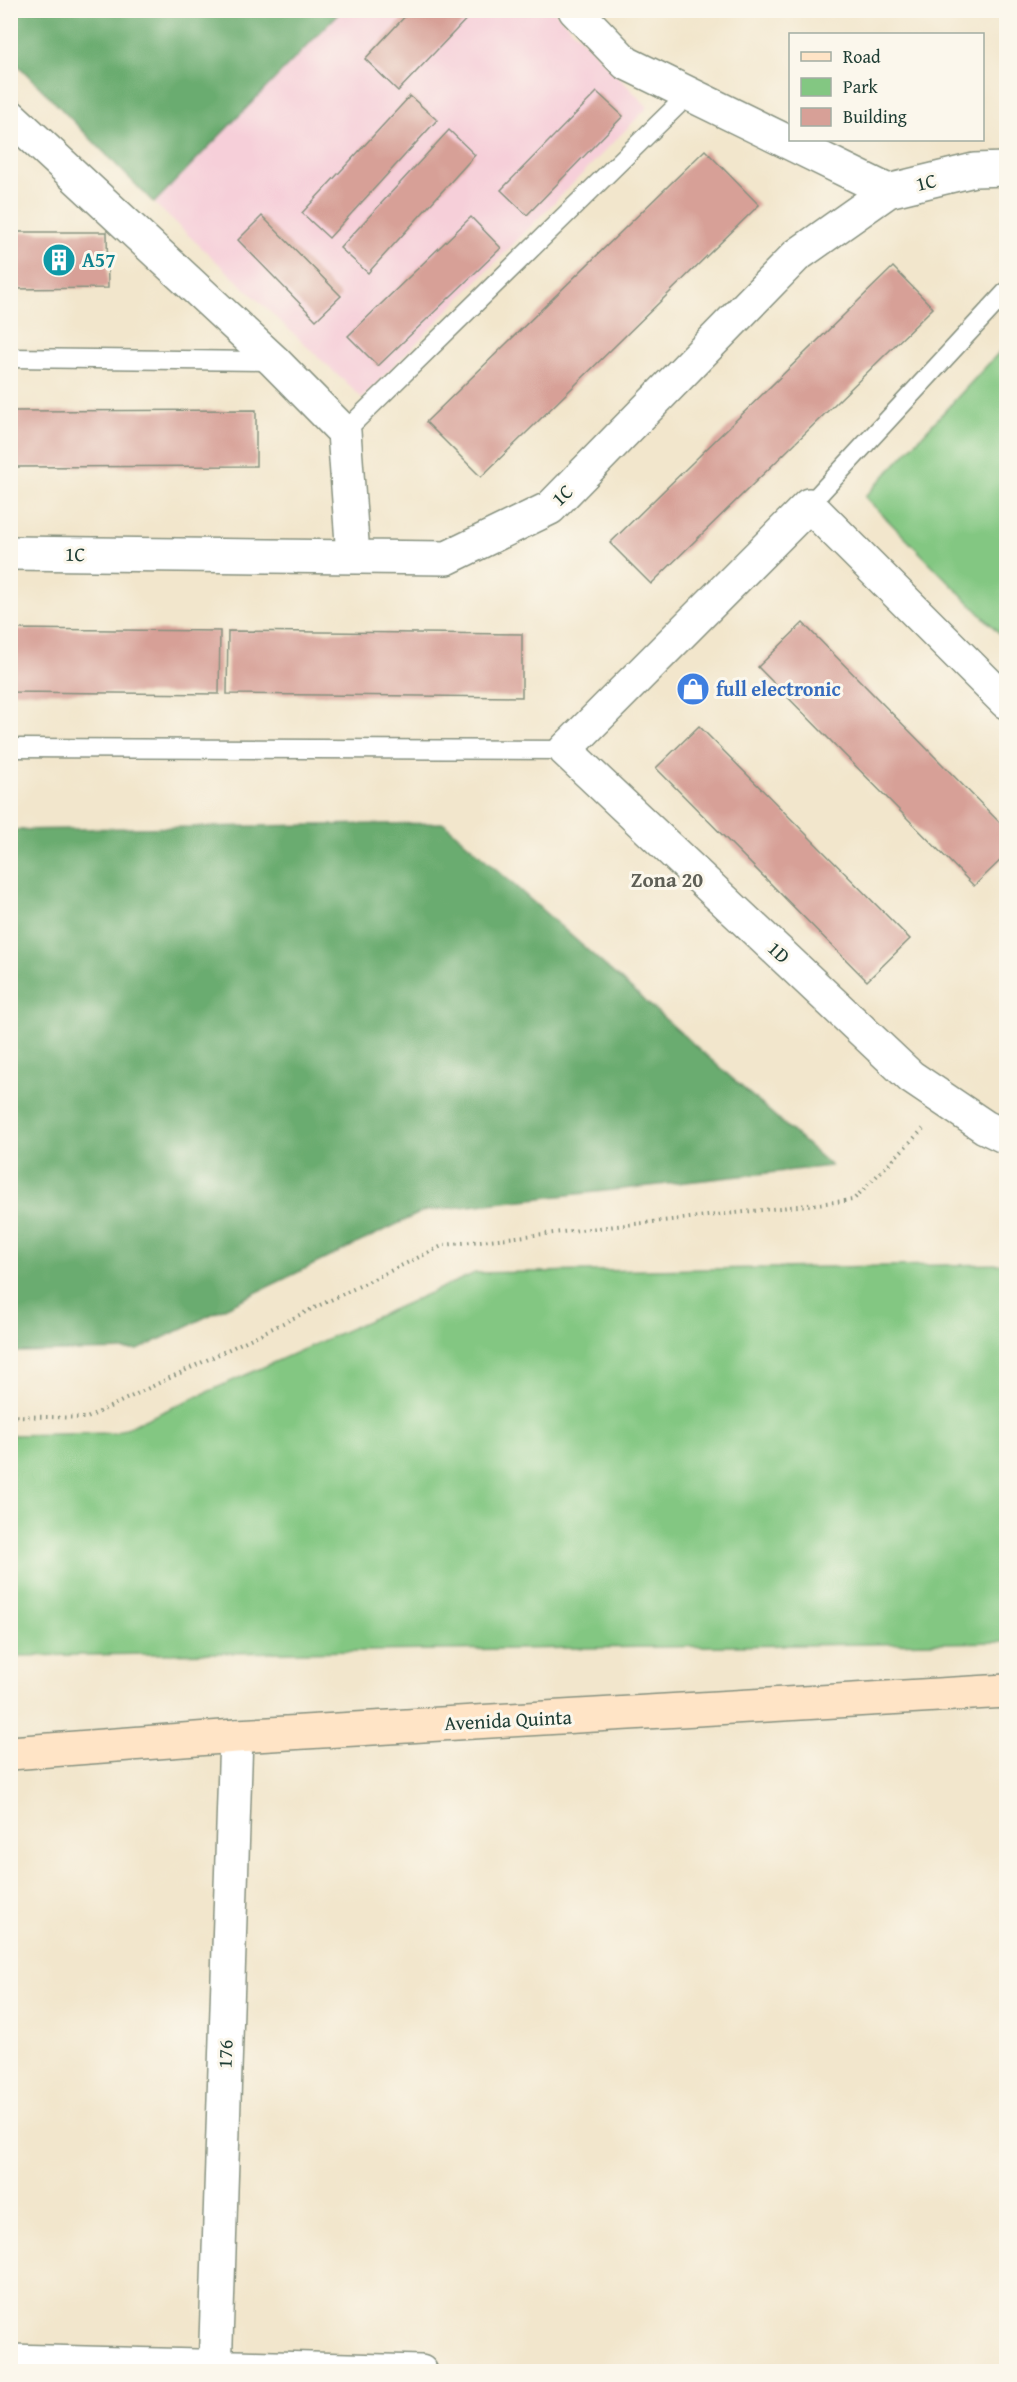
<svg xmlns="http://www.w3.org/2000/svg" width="1017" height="2382" viewBox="0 0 1017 2382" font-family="'Gentium Book Plus',serif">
	<rect width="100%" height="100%" fill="#fbf7ec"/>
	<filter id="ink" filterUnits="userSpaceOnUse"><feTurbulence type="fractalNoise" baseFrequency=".0167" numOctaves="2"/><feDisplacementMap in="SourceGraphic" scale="12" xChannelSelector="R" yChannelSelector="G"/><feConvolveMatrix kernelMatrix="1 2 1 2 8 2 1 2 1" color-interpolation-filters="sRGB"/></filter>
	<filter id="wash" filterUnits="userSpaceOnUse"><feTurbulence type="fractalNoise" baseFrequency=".008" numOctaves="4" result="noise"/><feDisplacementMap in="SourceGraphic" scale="24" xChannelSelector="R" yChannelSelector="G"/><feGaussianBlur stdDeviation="1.35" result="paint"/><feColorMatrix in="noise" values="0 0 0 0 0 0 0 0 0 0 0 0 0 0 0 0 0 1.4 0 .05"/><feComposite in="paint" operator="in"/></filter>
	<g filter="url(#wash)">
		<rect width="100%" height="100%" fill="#f2e6cc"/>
		<path fill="#f6cfd9" d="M 341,11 L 554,11 L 648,107 L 362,398 L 154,203 Z"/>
		<path fill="#83c782" stroke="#51825b" stroke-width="1.5" d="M 1006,345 L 1006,640 L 865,497 Z
			M 1006,1264 L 1006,1642 L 11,1656 L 11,1435 L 115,1433 L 475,1273 Z"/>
		<path fill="#6aac70" stroke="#447452" stroke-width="1.5" d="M 10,11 L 11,10 L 341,11 L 154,203 L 11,58 Z
			M 444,823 L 831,1166 L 424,1211 L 138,1350 L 11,1352 L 11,830 Z"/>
		<g id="blocks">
			<path fill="#d7a097" d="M 411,10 L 475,10 L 398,91 L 365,59 Z
				M 597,92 L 623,116 L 527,215 L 501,190 Z
				M 410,96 L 437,120 L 329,238 L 302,213 Z
				M 449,130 L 475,155 L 368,273 L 340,248 Z
				M 705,150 L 759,205 L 481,477 L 426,422 Z
				M 262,216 L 341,296 L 316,320 L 238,240 Z
				M 471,217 L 501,248 L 378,366 L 348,336 Z
				M 10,232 L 107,232 L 108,288 L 10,289 Z
				M 893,267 L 933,308 L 651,584 L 610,543 Z
				M 256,410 L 256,466 L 10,467 L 10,411 Z
				M 803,623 L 1006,829 L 1006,855 L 974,886 L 758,667 Z
				M 10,629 L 220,631 L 219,694 L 10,692 Z
				M 228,631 L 522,634 L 522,697 L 227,694 Z
				M 699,726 L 910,939 L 867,981 L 656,768 Z"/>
		</g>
	</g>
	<g filter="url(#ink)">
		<use href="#blocks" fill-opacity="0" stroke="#889280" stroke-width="1.5"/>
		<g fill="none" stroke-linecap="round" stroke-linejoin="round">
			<defs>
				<path id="service" d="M 10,358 L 273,361
					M 344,432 L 689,94
					M 809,505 L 1006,292
					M 10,748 L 565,750"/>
				<path id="minor" d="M 575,10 L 626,63 L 888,191
					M 10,116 L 274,361 L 344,432 L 353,556
					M 10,553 L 447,558 L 550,508 L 796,256 L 888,191 L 974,170 L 1006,169
					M 1006,702 L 809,505 L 565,750 L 911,1077 L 985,1127 L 1006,1137
					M 10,2361 L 421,2372
					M 215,2372 L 236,1736"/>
				<path id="secondary" d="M 10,1753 L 236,1736 L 1006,1691"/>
			</defs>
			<use href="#service" stroke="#889280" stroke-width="21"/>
			<use href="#minor" stroke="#889280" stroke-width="36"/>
			<use href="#secondary" stroke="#889280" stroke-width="36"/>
			<path stroke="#889280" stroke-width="4" stroke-dasharray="1.5 4.5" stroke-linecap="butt" d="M 10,1416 L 87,1418 L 444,1245 L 853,1200 L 923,1129"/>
			<use href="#service" stroke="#fff" stroke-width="18"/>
			<use href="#minor" stroke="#fff" stroke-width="33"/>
			<use href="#secondary" stroke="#ffe4c6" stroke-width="33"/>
		</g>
	</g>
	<defs>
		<symbol id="building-disc" viewBox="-11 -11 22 22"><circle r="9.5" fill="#0f9aa8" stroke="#fbf7ec"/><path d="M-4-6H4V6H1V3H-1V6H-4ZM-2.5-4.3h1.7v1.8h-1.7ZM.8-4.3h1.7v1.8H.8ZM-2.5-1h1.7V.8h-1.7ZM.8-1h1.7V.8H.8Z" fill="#fff"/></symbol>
		<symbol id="shop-disc" viewBox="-11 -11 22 22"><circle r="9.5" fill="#3f7fe0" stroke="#fbf7ec"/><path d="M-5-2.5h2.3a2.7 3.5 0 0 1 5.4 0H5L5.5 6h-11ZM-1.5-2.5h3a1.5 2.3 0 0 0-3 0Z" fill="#fff"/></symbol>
	</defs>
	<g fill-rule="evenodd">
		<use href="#building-disc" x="40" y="241" width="38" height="38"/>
		<use href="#shop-disc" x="674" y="670" width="38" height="38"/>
	</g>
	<g text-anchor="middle" stroke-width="6" stroke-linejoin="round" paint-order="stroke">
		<g font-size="20" fill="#1f3d34" stroke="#fbf7ec">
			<text transform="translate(926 182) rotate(-14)" y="7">1C</text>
			<text transform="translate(562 495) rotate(-44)" y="7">1C</text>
			<text transform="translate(75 554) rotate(1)" y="7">1C</text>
			<text transform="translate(779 952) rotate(43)" y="7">1D</text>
			<text transform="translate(508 1720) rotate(-3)" y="7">Avenida Quinta</text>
			<text transform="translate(225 2054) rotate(-88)" y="7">176</text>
		</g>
		<g font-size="20" font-weight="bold" fill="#0d838f" stroke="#fbf7ec" text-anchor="start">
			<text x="82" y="267">A57</text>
		</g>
		<g font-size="20" font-weight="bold" fill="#366cbe" stroke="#fbf7ec" text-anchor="start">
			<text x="716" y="696">full electronic</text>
		</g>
		<g font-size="21" font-weight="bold" fill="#5f6057" stroke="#fbf7ec">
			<text x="667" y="887">Zona 20</text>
		</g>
	</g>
	<rect width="1017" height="2382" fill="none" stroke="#fbf7ec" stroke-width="36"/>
	<rect x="789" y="33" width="195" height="108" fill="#fbf7ec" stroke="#a3ada2" stroke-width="1.5"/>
	<rect x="801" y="52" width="30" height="9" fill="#ffe4c6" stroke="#a3ada2" stroke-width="1.5"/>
	<text x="843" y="63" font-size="18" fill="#1f3d34">Road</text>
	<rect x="801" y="78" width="30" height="18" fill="#83c782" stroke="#a3ada2" stroke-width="1.5"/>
	<text x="843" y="93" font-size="18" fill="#1f3d34">Park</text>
	<rect x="801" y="108" width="30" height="18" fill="#d7a097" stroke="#a3ada2" stroke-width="1.5"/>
	<text x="843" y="123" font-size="18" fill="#1f3d34">Building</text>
</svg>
